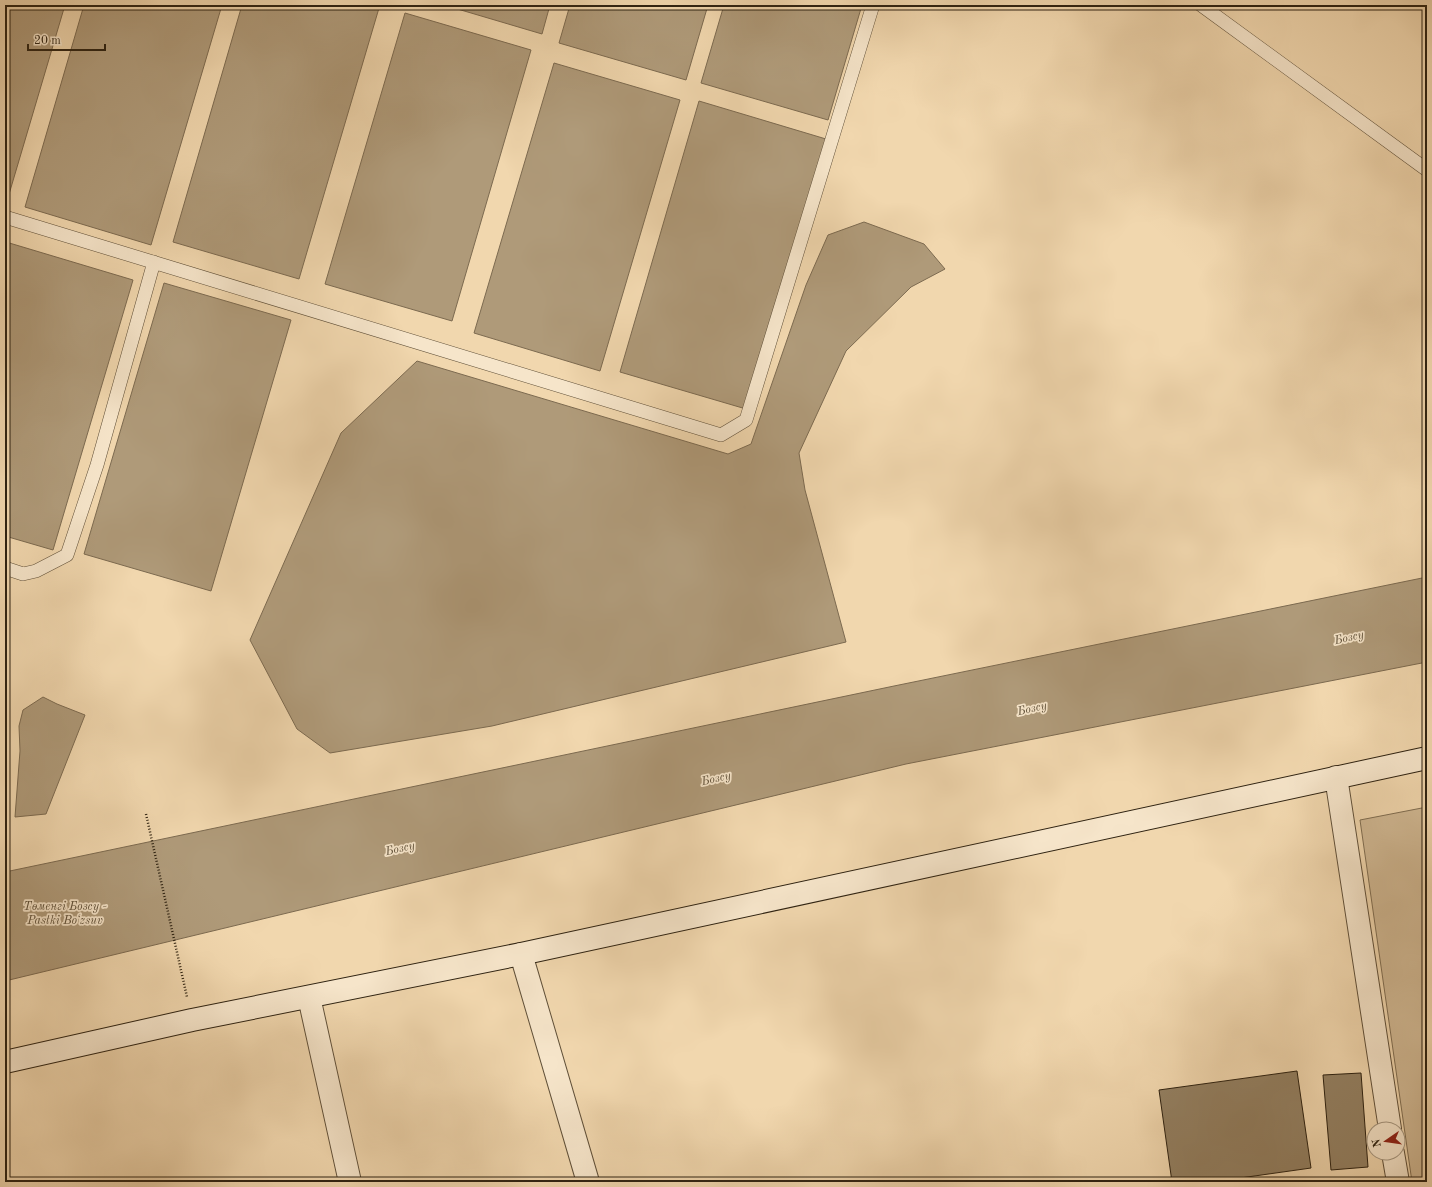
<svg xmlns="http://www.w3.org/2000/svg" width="1432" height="1187" viewBox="0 0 1432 1187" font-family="'Old Standard TT',serif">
	<rect width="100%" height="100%" fill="#f1d7ae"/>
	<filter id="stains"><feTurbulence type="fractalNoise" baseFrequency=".005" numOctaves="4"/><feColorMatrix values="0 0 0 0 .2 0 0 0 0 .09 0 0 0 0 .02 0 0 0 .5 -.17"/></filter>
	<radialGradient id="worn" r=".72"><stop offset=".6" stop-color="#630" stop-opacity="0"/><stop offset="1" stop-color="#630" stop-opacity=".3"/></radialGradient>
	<path fill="#d0b893" stroke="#806e52" d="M 1427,807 L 1427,1182 L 1412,1182 L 1360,820 Z"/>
	<path fill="#af9a79" stroke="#7c6a50" d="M 5,5 L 65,5 L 7,201 L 5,200 Z
		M 84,5 L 222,5 L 151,245 L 25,207 Z
		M 242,5 L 368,5 L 379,8 L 299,279 L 173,242 Z
		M 444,5 L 550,5 L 542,34 Z
		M 570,5 L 708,5 L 686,80 L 559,43 Z
		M 724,5 L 862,5 L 828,120 L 701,83 Z
		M 405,13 L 531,50 L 452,321 L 325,284 Z
		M 554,63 L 680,100 L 600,371 L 474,333 Z
		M 699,101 L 826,139 L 746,409 L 620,372 Z
		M 864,222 L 924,244 L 945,269 L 911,287 L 846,351 L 799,453 L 805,490 L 846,642 L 492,726 L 330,753 L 297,729 L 250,640 L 341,433 L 417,361 L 728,454 L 751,444 L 806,285 L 828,235 Z
		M 6,242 L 133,280 L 53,550 L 5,536 L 5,247 Z
		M 164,283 L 291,320 L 211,591 L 84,554 Z
		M 1427,577 L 1427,662 L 906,764 L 5,981 L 5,872 L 894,686 Z
		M 43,697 L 57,704 L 85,715 L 46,814 L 15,817 L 20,751 L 19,726 L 23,710 Z"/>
	<path fill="#948163" stroke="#2f2312" d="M 1297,1071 L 1311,1168 L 1212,1182 L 1172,1182 L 1159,1090 Z
		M 1361,1073 L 1368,1167 L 1331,1170 L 1323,1075 Z"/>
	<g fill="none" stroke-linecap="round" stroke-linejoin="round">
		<defs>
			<path id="lane" d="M 1201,5 L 1427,170
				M 5,217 L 721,435 L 746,420 L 873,5
				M 5,568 L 23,574 L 36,571 L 67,555 L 97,465 L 154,262"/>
			<path id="street" d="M 1336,777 L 1390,1129
				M 521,954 L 588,1182
				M 309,997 L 350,1182
				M 1393,1153 L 1398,1182"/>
			<path id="secondary" d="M 5,1062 L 192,1020 L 521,954 L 1427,758"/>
		</defs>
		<use href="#lane" stroke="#605039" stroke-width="14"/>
		<use href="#street" stroke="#605039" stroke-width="24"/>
		<use href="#secondary" stroke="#2f2312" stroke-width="24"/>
		<path stroke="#2f2312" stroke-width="2.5" stroke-dasharray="1 2" stroke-linecap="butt" d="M 146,814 L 187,997"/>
		<use href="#lane" stroke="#f6e5ca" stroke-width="13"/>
		<use href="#street" stroke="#f6e5ca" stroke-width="22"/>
		<use href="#secondary" stroke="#f6e5ca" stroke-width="22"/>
	</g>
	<g text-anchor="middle" stroke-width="3.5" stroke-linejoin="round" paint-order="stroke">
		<g font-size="12" font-style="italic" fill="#5c4d36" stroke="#f6e5ca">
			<text transform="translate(1349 637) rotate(-13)" y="4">Бозсу</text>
			<text transform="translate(1032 708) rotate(-13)" y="4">Бозсу</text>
			<text transform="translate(716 778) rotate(-13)" y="4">Бозсу</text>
			<text transform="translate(400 848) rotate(-13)" y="4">Бозсу</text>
			<text x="65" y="910">Төменгі Бозсу -<tspan x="65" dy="14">Pastki Boʻzsuv</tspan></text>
		</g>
	</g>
	<rect width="1432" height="1187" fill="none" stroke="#f1d7ae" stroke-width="20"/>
	<rect x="6" y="6" width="1420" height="1175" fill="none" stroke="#2f2312" stroke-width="2"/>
	<rect x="10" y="10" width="1412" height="1167" fill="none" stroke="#2f2312"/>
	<g transform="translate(1386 1141) rotate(257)"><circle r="19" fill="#f6e5ca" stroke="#a69780"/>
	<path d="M0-3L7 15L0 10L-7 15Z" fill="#8f2418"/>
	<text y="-6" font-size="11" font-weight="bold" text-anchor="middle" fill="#2f2312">N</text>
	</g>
	<path d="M28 44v6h77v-6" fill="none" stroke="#2f2312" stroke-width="2"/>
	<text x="34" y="44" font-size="12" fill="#2f2312" stroke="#f6e5ca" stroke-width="3" paint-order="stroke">20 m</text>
	<rect width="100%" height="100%" filter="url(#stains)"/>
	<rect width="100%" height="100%" fill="url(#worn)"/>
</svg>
